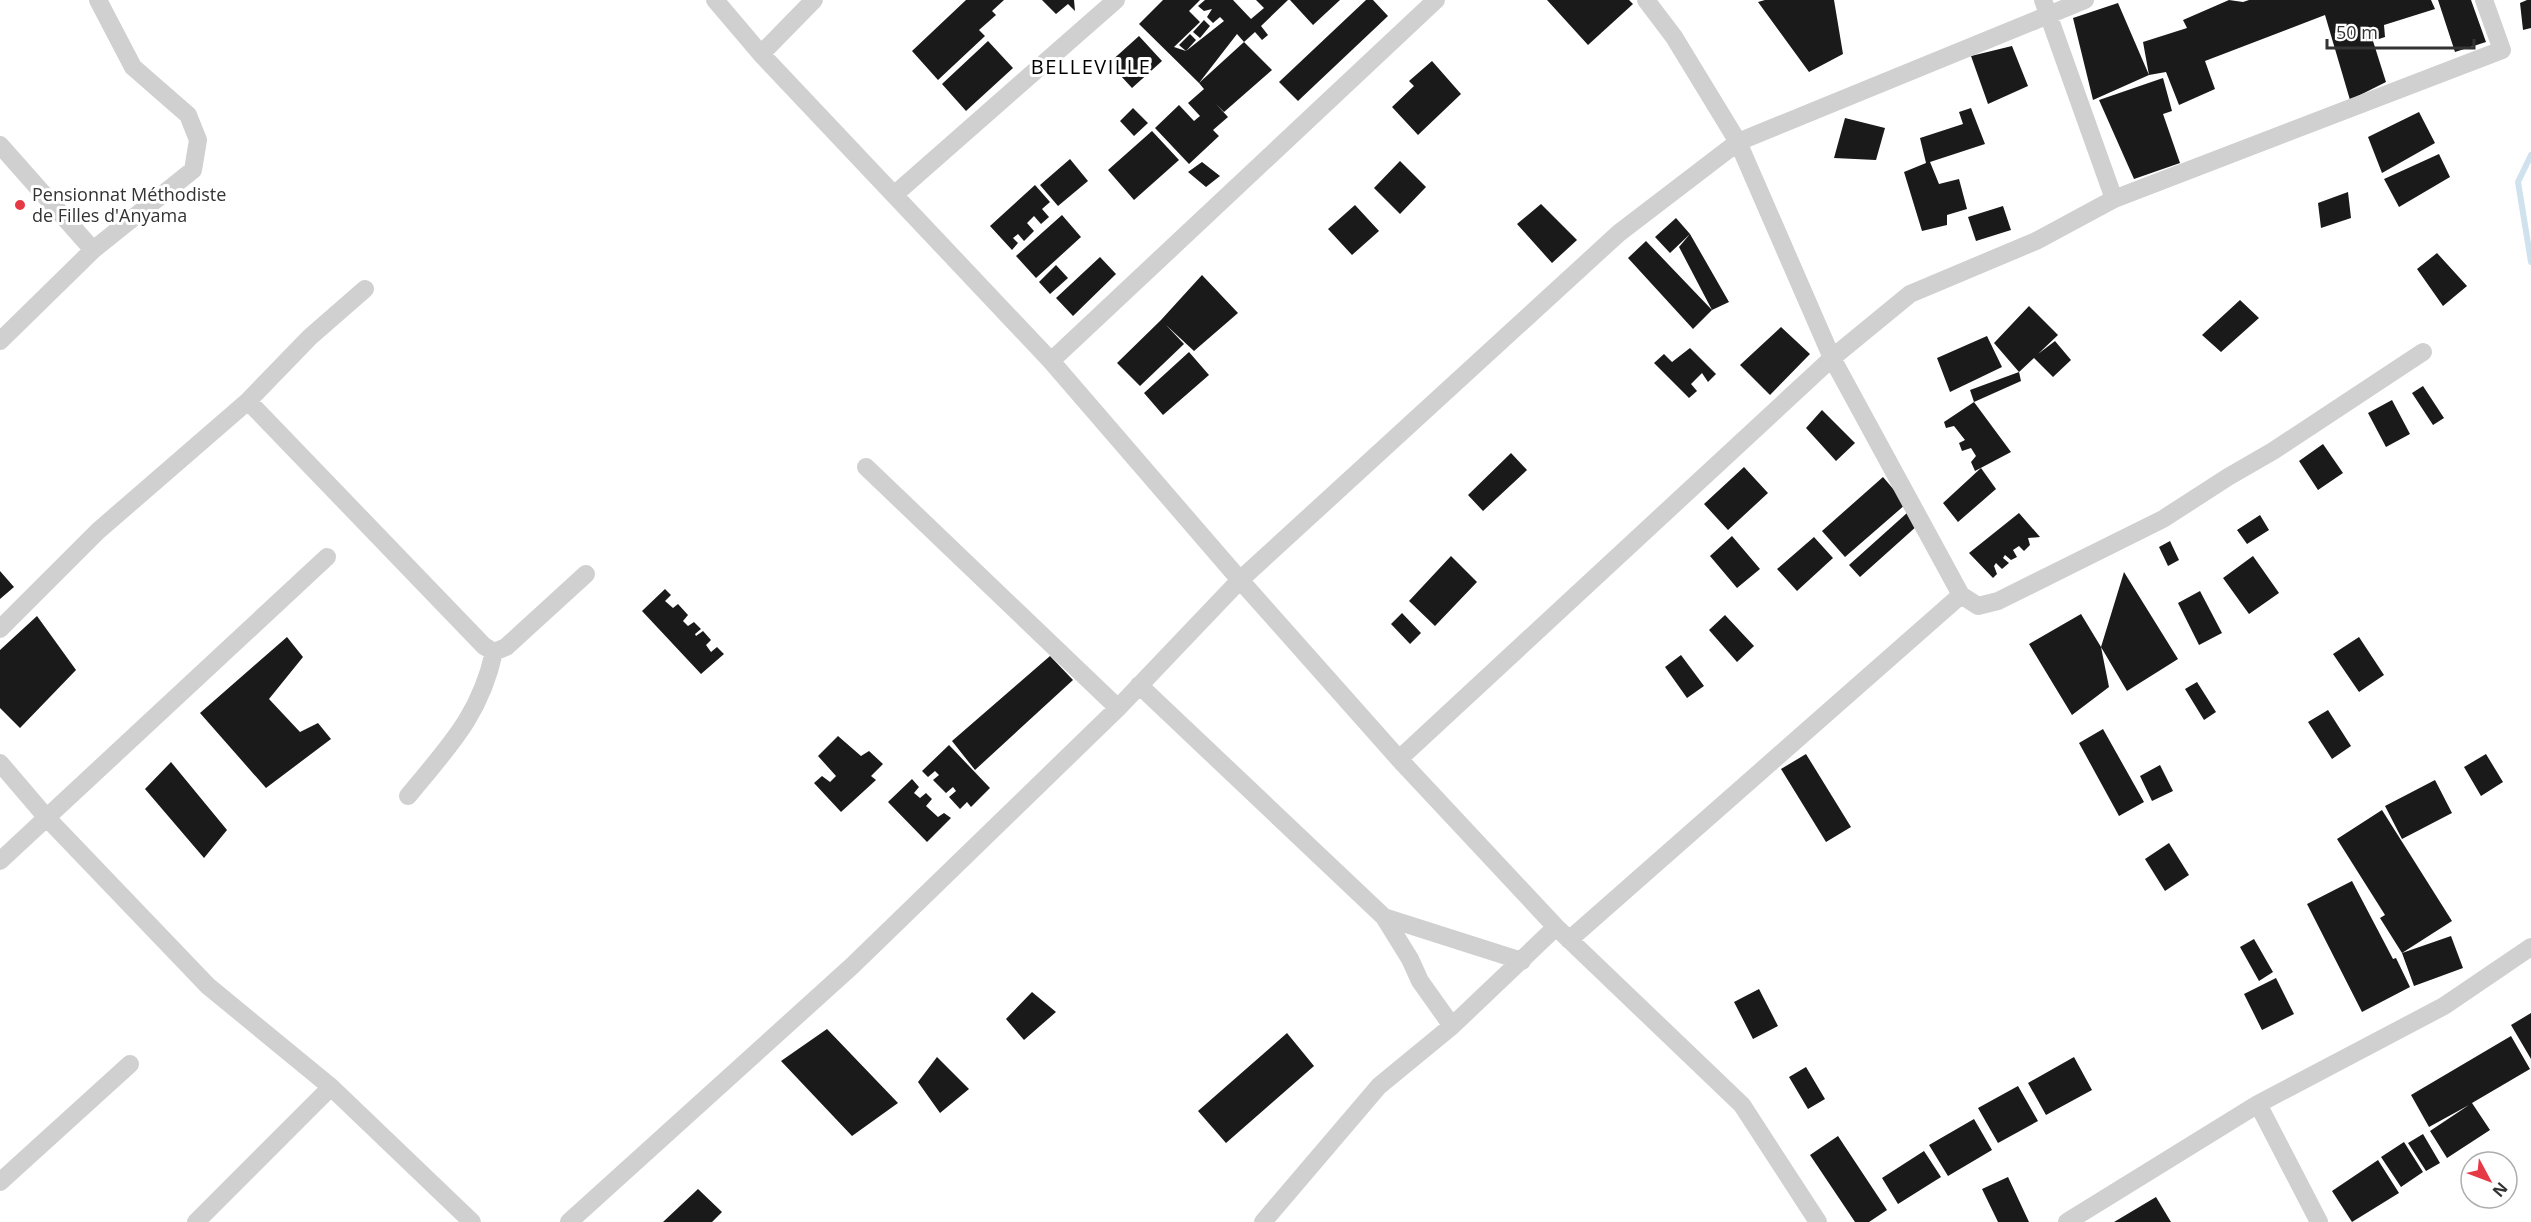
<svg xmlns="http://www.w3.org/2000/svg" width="2531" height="1222" viewBox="0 0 2531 1222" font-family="'Open Sans',sans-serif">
	<rect width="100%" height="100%" fill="#fff"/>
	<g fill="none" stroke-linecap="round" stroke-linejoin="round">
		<path stroke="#cfe2ee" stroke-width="6" d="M 2531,155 L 2518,182 L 2531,262"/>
	</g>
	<path fill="#1a1a1a" d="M 966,0 L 1004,0 L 992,11 L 996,15 L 979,30 L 985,36 L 938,80 L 912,51 Z
		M 1042,0 L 1074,0 L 1075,11 L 1068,4 L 1056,14 Z
		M 1163,0 L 1200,0 L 1189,11 L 1200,22 L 1174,47 L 1186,51 L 1224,21 L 1220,17 L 1213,23 L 1207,17 L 1212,9 L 1204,11 L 1198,6 L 1205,0 L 1233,0 L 1251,19 L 1264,8 L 1256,0 L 1288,0 L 1261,26 L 1268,35 L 1262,40 L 1255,32 L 1244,42 L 1237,34 L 1199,83 L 1139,24 Z
		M 1290,0 L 1340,0 L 1313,25 Z
		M 1366,0 L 1373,0 L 1388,16 L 1298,101 L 1279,82 Z
		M 1547,0 L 1629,0 L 1633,4 L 1588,45 Z
		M 1765,0 L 1834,0 L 1843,54 L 1809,72 L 1758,2 Z
		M 2229,0 L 2243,2 L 2249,0 L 2431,0 L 2435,9 L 2384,25 L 2385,37 L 2373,41 L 2386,82 L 2350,100 L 2325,15 L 2205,61 L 2215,89 L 2179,105 L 2166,72 L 2149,75 L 2143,42 L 2187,28 L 2183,20 Z
		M 2438,0 L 2471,0 L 2486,42 L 2455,52 Z
		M 2527,0 L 2531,0 L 2531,28 L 2523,30 L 2520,3 Z
		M 2118,3 L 2149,75 L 2093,100 L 2073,18 Z
		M 1204,20 L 1210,26 L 1200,38 L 1193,32 Z
		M 1190,34 L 1196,40 L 1186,51 L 1179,45 Z
		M 1139,36 L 1162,61 L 1132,88 L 1109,63 Z
		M 988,41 L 1013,68 L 966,111 L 942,84 Z
		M 1244,42 L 1272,70 L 1224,112 L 1216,104 L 1228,117 L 1213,130 L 1219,136 L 1189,164 L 1155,128 L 1179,105 L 1194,121 L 1200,116 L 1188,103 L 1204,89 L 1199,83 Z
		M 2012,46 L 2028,86 L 1988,104 L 1971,56 Z
		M 1432,61 L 1461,94 L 1418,135 L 1392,107 L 1414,86 L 1409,81 Z
		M 2163,78 L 2172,111 L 2163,114 L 2180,163 L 2134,179 L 2099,100 Z
		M 1133,108 L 1148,123 L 1134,136 L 1120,121 Z
		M 1971,108 L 1985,144 L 1930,162 L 1939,184 L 1959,179 L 1967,209 L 1947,215 L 1947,225 L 1922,231 L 1904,172 L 1926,163 L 1920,138 L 1963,124 L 1959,112 Z
		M 2419,112 L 2435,143 L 2382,173 L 2368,137 Z
		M 1845,118 L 1885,128 L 1876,160 L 1834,158 Z
		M 1152,131 L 1179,160 L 1134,200 L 1108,170 Z
		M 2439,154 L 2450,177 L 2399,207 L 2384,179 Z
		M 1070,159 L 1088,181 L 1058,206 L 1040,185 Z
		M 1400,161 L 1426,187 L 1400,214 L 1374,188 Z
		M 1202,162 L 1220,176 L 1206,187 L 1188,172 Z
		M 1035,185 L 1050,202 L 1042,209 L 1049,217 L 1041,224 L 1034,216 L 1027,223 L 1034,231 L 1024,241 L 1018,234 L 1013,238 L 1018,243 L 1012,250 L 990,226 Z
		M 2348,192 L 2351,218 L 2321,228 L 2318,203 Z
		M 1541,204 L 1577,240 L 1552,263 L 1517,224 Z
		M 1355,205 L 1379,231 L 1352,255 L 1328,229 Z
		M 2003,206 L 2011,230 L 1976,241 L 1968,217 Z
		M 1062,215 L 1081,237 L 1036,278 L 1016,256 Z
		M 1676,218 L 1690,234 L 1670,253 L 1655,237 Z
		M 1690,234 L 1729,302 L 1712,310 L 1679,247 Z
		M 1646,241 L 1712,310 L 1693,329 L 1628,258 Z
		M 2437,253 L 2467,286 L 2443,306 L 2417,269 Z
		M 1100,257 L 1116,274 L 1073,316 L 1056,298 Z
		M 1056,265 L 1068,278 L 1050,294 L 1039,282 Z
		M 1202,275 L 1238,313 L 1194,351 L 1166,325 L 1184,344 L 1140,386 L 1117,363 L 1161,320 Z
		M 2240,300 L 2259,318 L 2221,352 L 2202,335 Z
		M 2029,306 L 2058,335 L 2038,354 L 2055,341 L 2071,360 L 2053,377 L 2034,358 L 2019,372 L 1994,343 Z
		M 1781,327 L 1810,354 L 1770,395 L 1740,365 Z
		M 1987,336 L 2002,367 L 1950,392 L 1937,358 Z
		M 1690,348 L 1716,374 L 1708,382 L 1702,373 L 1691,384 L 1697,391 L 1689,398 L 1654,363 L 1664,354 L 1672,362 Z
		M 1189,352 L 1209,375 L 1163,415 L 1144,393 Z
		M 2019,372 L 2021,381 L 1974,402 L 1970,390 Z
		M 2423,386 L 2444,418 L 2433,425 L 2412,393 Z
		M 2392,400 L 2410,434 L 2386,447 L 2368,413 Z
		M 1974,402 L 2011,452 L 1975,471 L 1971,462 L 1976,456 L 1971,448 L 1962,451 L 1959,443 L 1965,440 L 1954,426 L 1946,428 L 1944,422 Z
		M 1822,410 L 1855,443 L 1836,461 L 1806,428 Z
		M 2323,444 L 2343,473 L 2318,490 L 2299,461 Z
		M 1511,453 L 1527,470 L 1483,511 L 1468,495 Z
		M 1744,467 L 1768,493 L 1728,530 L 1704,504 Z
		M 1981,468 L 1996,489 L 1958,522 L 1943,503 Z
		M 1883,477 L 1906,504 L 1845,557 L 1822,531 Z
		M 1907,513 L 1918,525 L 1860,577 L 1849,565 Z
		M 2019,513 L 2040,537 L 2028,538 L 2030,545 L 2024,551 L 2019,546 L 2013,550 L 2017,557 L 2011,560 L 2005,555 L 2003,558 L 2009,563 L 2002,569 L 1996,563 L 1994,566 L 1997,574 L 1993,578 L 1969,553 Z
		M 2260,515 L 2269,530 L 2247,544 L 2237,530 Z
		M 1732,536 L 1760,569 L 1737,588 L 1710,556 Z
		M 1814,537 L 1833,558 L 1797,591 L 1777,569 Z
		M 2170,541 L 2179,560 L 2168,566 L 2159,547 Z
		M 1451,556 L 1477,582 L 1435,626 L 1409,601 Z
		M 2253,556 L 2279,593 L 2249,614 L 2223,578 Z
		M 0,571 L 14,587 L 0,599 Z
		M 2124,572 L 2178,659 L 2127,691 L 2101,647 Z
		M 665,589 L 671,595 L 665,601 L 673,608 L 678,604 L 688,615 L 683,621 L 688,626 L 694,622 L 701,629 L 695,634 L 696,636 L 703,631 L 711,640 L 706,645 L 711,652 L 717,647 L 724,654 L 701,674 L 642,611 Z
		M 2200,591 L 2222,633 L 2199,645 L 2178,603 Z
		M 1402,613 L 1421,633 L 1410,644 L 1391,624 Z
		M 2081,614 L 2101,647 L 2109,687 L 2072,715 L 2029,644 Z
		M 1725,615 L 1754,646 L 1737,662 L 1709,630 Z
		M 37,616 L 76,670 L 20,728 L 0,708 L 0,650 Z
		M 287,637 L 303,657 L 269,699 L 300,732 L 318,723 L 331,739 L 266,788 L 200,713 Z
		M 2359,637 L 2384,675 L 2359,692 L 2333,654 Z
		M 1681,655 L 1704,686 L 1687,698 L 1665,667 Z
		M 1050,656 L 1073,680 L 975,770 L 952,741 Z
		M 2197,682 L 2216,712 L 2204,720 L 2185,689 Z
		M 2328,710 L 2351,746 L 2332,759 L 2308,722 Z
		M 2103,729 L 2144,802 L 2119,816 L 2079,743 Z
		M 838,736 L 861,756 L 869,751 L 883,764 L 871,776 L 876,780 L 841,812 L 814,783 L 822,776 L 830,782 L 836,776 L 818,756 Z
		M 949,745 L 990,788 L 971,807 L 967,802 L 960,809 L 949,797 L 956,791 L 953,787 L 946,793 L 933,780 L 939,775 L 935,771 L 928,777 L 922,771 Z
		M 1806,754 L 1851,827 L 1826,842 L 1781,769 Z
		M 2486,754 L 2503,782 L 2481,796 L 2464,767 Z
		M 171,762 L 227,830 L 204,858 L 145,789 Z
		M 2160,765 L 2173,791 L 2152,801 L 2140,776 Z
		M 912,779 L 919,787 L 914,793 L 920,798 L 926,793 L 932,799 L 926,806 L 938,817 L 944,813 L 951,818 L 927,842 L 888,802 Z
		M 2435,780 L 2452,813 L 2402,839 L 2385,806 Z
		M 2382,810 L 2452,921 L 2402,953 L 2380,918 L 2385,915 L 2337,839 Z
		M 2169,843 L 2189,875 L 2165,891 L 2145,859 Z
		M 2352,881 L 2393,959 L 2396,958 L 2410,987 L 2362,1012 L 2307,904 Z
		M 2451,936 L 2463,968 L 2414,986 L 2402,953 Z
		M 2254,939 L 2273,972 L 2259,981 L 2240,947 Z
		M 2276,978 L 2294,1014 L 2262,1030 L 2244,994 Z
		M 1759,989 L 1778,1026 L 1753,1039 L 1734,1002 Z
		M 1032,992 L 1056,1012 L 1024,1040 L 1006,1019 Z
		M 2531,1013 L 2531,1059 L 2511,1025 Z
		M 827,1029 L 898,1103 L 852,1136 L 781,1061 Z
		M 1287,1033 L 1314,1066 L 1226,1143 L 1198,1111 Z
		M 2511,1036 L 2530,1069 L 2472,1103 L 2490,1130 L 2447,1158 L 2430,1131 L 2469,1105 L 2429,1127 L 2411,1095 Z
		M 937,1057 L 969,1089 L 940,1113 L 918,1082 Z
		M 2074,1057 L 2092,1090 L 2046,1115 L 2028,1083 Z
		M 1806,1067 L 1825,1099 L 1808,1109 L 1789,1077 Z
		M 2018,1086 L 2038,1121 L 1998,1143 L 1978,1108 Z
		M 1974,1119 L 1992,1150 L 1948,1176 L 1929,1145 Z
		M 2423,1134 L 2440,1163 L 2426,1171 L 2408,1143 Z
		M 1838,1136 L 1887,1210 L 1869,1222 L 1855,1222 L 1810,1155 Z
		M 2404,1142 L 2423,1172 L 2401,1187 L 2381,1157 Z
		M 1924,1151 L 1941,1177 L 1898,1204 L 1882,1178 Z
		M 2378,1160 L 2399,1193 L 2352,1222 L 2332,1191 Z
		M 2008,1177 L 2029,1222 L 1998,1222 L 1982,1189 Z
		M 698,1189 L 722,1212 L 712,1222 L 663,1222 Z
		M 2156,1197 L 2171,1222 L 2114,1222 Z"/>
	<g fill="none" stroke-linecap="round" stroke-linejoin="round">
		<path stroke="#d0d0d0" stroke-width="18" d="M 715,0 L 761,54 L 1051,361 L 1240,580 L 1399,759 L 1556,927 L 1742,1105 L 1818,1222
			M 1646,0 L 1674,37 L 1738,142 L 1832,358 L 1961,595 L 1978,606 L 1998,601 L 2163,519 L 2228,477 L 2273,451 L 2423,352
			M 2043,0 L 2114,199 L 2502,50 L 2484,0
			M 761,54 L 814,0
			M 0,145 L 93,250
			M 894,195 L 1116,0
			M 0,341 L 93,250 L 193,170 L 198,140 L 188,115 L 133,67 L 98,0
			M 1051,361 L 1436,0
			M 248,401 L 484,646 L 494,652 L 506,647 L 586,574
			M 866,467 L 1118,708
			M 0,629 L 98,531 L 248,401 L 310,337 L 365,289
			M 1139,685 L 1384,917 L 1522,961
			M 1399,759 L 1832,358 L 1910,294 L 2036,241 L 2114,199
			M 0,763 L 47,818 L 208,986 L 331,1087 L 472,1222
			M 408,796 C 448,747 480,716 494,652
			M 0,861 L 327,557
			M 1384,917 L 1410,959 L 1420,981 L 1452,1026
			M 1569,940 L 1961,595
			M 2258,1104 L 2319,1222
			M 0,1182 L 130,1064
			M 196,1222 L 331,1087
			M 569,1222 L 852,966 L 1118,708 L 1240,580 L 1619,233 L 1738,142 L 2085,0
			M 1263,1222 L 1379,1086 L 1452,1026 L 1556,927
			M 2067,1222 L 2258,1104 L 2444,1006 L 2531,947"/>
	</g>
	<circle fill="#e63946" stroke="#fff" stroke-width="2" cx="20" cy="205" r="6"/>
	<g text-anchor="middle" stroke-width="6" stroke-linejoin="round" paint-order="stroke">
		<g font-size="18" fill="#333" stroke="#fff" text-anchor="start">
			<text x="32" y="201">Pensionnat Méthodiste<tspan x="32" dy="21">de Filles d'Anyama</tspan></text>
		</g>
		<g font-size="20" letter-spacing="1.5" fill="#000" stroke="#fff">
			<text x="1091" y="74">BELLEVILLE</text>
		</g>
	</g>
	<g transform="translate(2489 1180) rotate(131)"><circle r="28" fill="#ffffff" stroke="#adadad" stroke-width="1.5"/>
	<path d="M0-4.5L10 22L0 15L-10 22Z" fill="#e63946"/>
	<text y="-9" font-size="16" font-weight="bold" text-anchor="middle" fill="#333333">N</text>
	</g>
	<path d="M2327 39v9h147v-9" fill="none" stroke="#333333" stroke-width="3"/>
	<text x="2336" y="39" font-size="18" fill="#333333" stroke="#ffffff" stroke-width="4.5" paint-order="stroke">50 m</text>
</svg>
